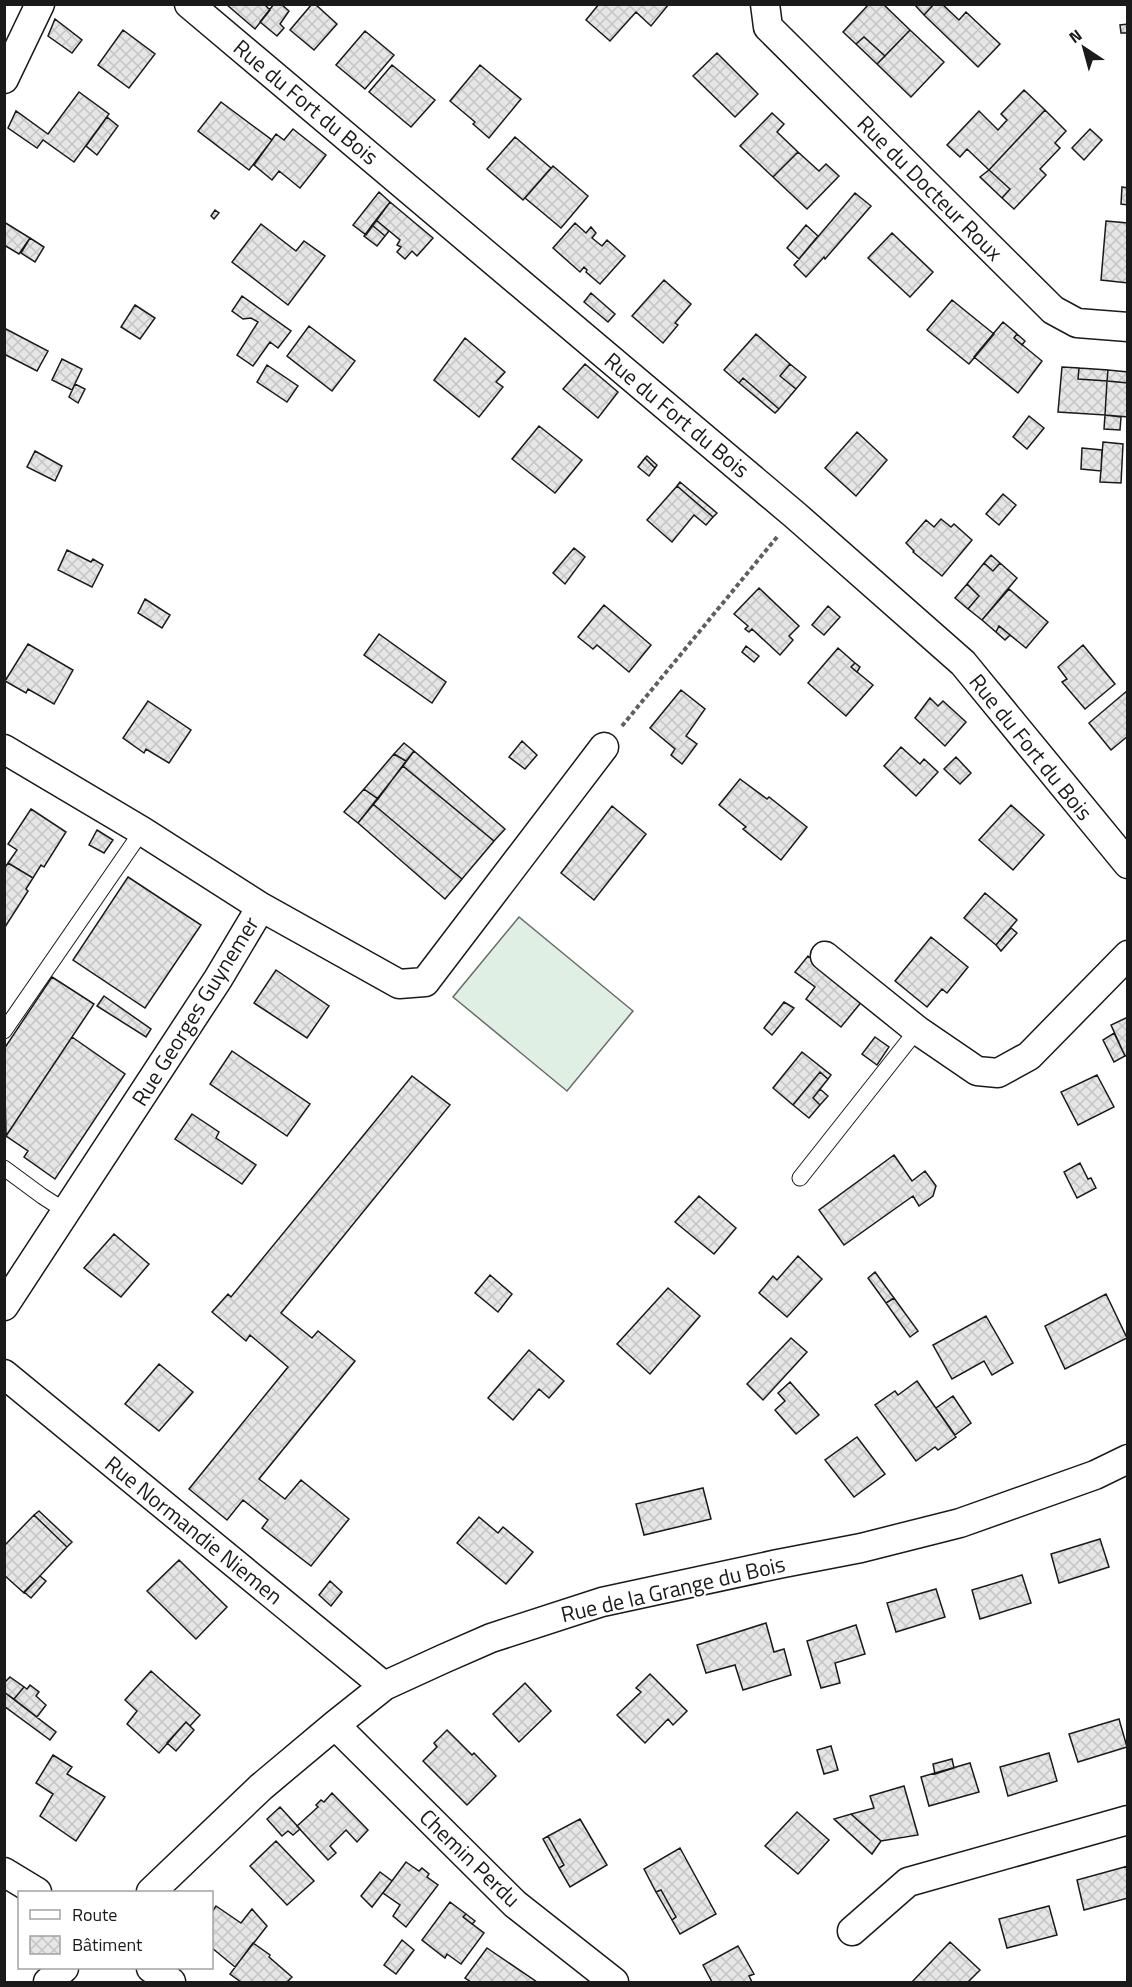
<svg xmlns="http://www.w3.org/2000/svg" width="1132" height="1987" viewBox="0 0 1132 1987" font-family="'Titillium Web',sans-serif">
	<defs>
		<pattern id="building-cross-hatch" width="8" height="8" patternUnits="userSpaceOnUse" patternTransform="scale(1.5)"><rect width="8" height="8" fill="#e6e6e6"/><path d="M0 0l8 8M0 8l8-8" fill="none" stroke="#c5c5c5"/></pattern>
	</defs>
	<rect width="100%" height="100%" fill="#fff"/>
	<path fill="#e0efe3" stroke="#6a6a6a" stroke-width="1.5" d="M 519,917 L 633,1011 L 567,1091 L 453,997 Z"/>
	<path fill="url(#building-cross-hatch)" stroke="#1a1a1a" stroke-width="1.5" d="M 226,4 L 264,4 L 270,10 L 255,29 Z
		M 274,4 L 281,4 L 289,11 L 280,24 L 284,28 L 277,36 L 260,22 Z
		M 312,4 L 315,4 L 337,24 L 314,50 L 290,30 Z
		M 599,4 L 669,4 L 651,26 L 636,12 L 610,41 L 586,20 Z
		M 869,4 L 883,4 L 910,30 L 885,56 L 864,37 L 856,44 L 843,32 Z
		M 914,4 L 934,4 L 924,15 Z
		M 934,4 L 942,4 L 959,20 L 966,12 L 1000,44 L 978,67 L 924,15 Z
		M 55,19 L 82,40 L 72,53 L 48,36 Z
		M 1128,24 L 1128,33 L 1121,33 L 1120,25 Z
		M 123,30 L 155,54 L 129,88 L 98,65 Z
		M 910,30 L 944,62 L 911,97 L 877,64 Z
		M 365,31 L 394,55 L 365,89 L 336,65 Z
		M 864,37 L 885,56 L 877,64 L 856,44 Z
		M 717,53 L 758,94 L 735,117 L 693,76 Z
		M 392,65 L 435,100 L 411,127 L 369,92 Z
		M 480,65 L 521,99 L 489,138 L 473,124 L 475,122 L 450,101 Z
		M 1024,90 L 1045,110 L 989,170 L 967,149 L 960,157 L 947,145 L 979,111 L 998,130 L 1007,120 L 1001,114 Z
		M 79,92 L 109,114 L 74,162 L 43,140 L 37,148 L 8,128 L 16,111 L 48,134 Z
		M 221,102 L 272,140 L 249,170 L 198,131 Z
		M 1045,110 L 1066,131 L 1055,143 L 1060,148 L 1040,169 L 1046,175 L 1014,209 L 1002,198 L 1010,189 L 989,170 Z
		M 772,113 L 784,124 L 777,132 L 798,152 L 773,177 L 740,146 Z
		M 107,117 L 118,126 L 97,155 L 86,146 Z
		M 293,129 L 326,155 L 300,188 L 279,171 L 272,180 L 254,165 L 276,134 L 284,140 Z
		M 1090,129 L 1102,140 L 1084,160 L 1072,148 Z
		M 515,137 L 551,168 L 523,200 L 487,169 Z
		M 798,152 L 819,171 L 826,164 L 839,176 L 807,209 L 773,177 Z
		M 553,166 L 588,196 L 561,228 L 525,198 Z
		M 989,170 L 1010,189 L 1002,198 L 980,177 Z
		M 1122,187 L 1128,188 L 1128,205 L 1121,204 Z
		M 379,192 L 390,202 L 366,235 L 353,225 Z
		M 855,193 L 871,206 L 825,259 L 824,257 L 806,277 L 794,265 Z
		M 390,202 L 433,238 L 417,256 L 412,251 L 405,259 L 397,252 L 401,247 L 397,245 L 400,240 L 376,220 Z
		M 215,210 L 219,213 L 214,219 L 211,216 Z
		M 376,220 L 389,231 L 385,236 L 372,225 Z
		M 1106,221 L 1128,223 L 1128,283 L 1101,280 Z
		M 4,222 L 30,238 L 19,254 L 4,245 Z
		M 575,223 L 586,233 L 591,227 L 596,233 L 592,238 L 602,246 L 607,240 L 625,256 L 600,284 L 586,272 L 587,270 L 584,267 L 580,272 L 553,248 Z
		M 261,224 L 296,251 L 304,241 L 325,256 L 288,305 L 232,262 Z
		M 372,225 L 385,236 L 377,246 L 364,236 Z
		M 806,225 L 818,236 L 799,259 L 787,248 Z
		M 892,233 L 933,272 L 910,297 L 868,258 Z
		M 30,238 L 44,247 L 35,262 L 21,253 Z
		M 664,280 L 691,304 L 675,323 L 678,325 L 663,343 L 632,316 Z
		M 591,293 L 615,314 L 608,322 L 584,302 Z
		M 242,296 L 291,331 L 278,348 L 270,342 L 253,366 L 237,355 L 258,322 L 251,318 L 243,319 L 232,311 Z
		M 952,300 L 994,334 L 969,364 L 927,330 Z
		M 135,305 L 155,318 L 140,339 L 121,327 Z
		M 1003,322 L 1017,334 L 1014,338 L 1042,361 L 1018,393 L 974,357 Z
		M 309,326 L 355,361 L 332,391 L 287,356 Z
		M 4,328 L 48,351 L 37,371 L 4,354 Z
		M 756,334 L 790,364 L 780,376 L 796,389 L 779,409 L 743,378 L 739,383 L 724,370 Z
		M 1017,334 L 1025,341 L 1022,345 L 1014,338 Z
		M 465,338 L 505,372 L 496,382 L 503,387 L 479,417 L 434,380 Z
		M 62,359 L 82,369 L 72,390 L 52,380 Z
		M 585,364 L 618,392 L 598,418 L 563,389 Z
		M 790,364 L 806,377 L 796,389 L 780,376 Z
		M 267,365 L 298,386 L 287,402 L 257,382 Z
		M 1062,367 L 1079,368 L 1078,379 L 1107,381 L 1105,415 L 1058,412 Z
		M 1079,368 L 1108,370 L 1107,381 L 1078,379 Z
		M 1108,370 L 1128,372 L 1128,383 L 1107,381 Z
		M 743,378 L 779,409 L 775,413 L 739,383 Z
		M 1107,381 L 1128,383 L 1128,417 L 1105,415 Z
		M 75,384 L 85,389 L 78,403 L 69,397 Z
		M 1105,415 L 1121,417 L 1120,430 L 1104,429 Z
		M 1029,416 L 1044,428 L 1027,449 L 1013,437 Z
		M 539,426 L 582,460 L 555,493 L 512,459 Z
		M 857,432 L 887,460 L 856,496 L 825,468 Z
		M 1103,442 L 1123,444 L 1121,483 L 1100,482 Z
		M 1082,448 L 1102,450 L 1101,471 L 1081,469 Z
		M 35,451 L 62,466 L 55,481 L 27,467 Z
		M 647,456 L 657,465 L 655,468 L 645,458 Z
		M 645,458 L 655,468 L 649,476 L 638,467 Z
		M 680,482 L 717,513 L 713,517 L 677,486 Z
		M 677,486 L 713,517 L 706,525 L 694,515 L 672,542 L 647,520 Z
		M 1003,494 L 1016,505 L 999,525 L 986,514 Z
		M 941,519 L 951,527 L 954,524 L 972,540 L 942,576 L 913,552 L 914,551 L 906,543 L 926,520 L 934,527 Z
		M 574,548 L 585,557 L 565,584 L 553,573 Z
		M 67,550 L 91,562 L 93,559 L 103,565 L 92,587 L 58,570 Z
		M 991,555 L 1000,563 L 993,571 L 984,563 Z
		M 984,563 L 993,571 L 1000,563 L 1017,578 L 982,620 L 968,609 L 979,596 L 967,584 Z
		M 967,584 L 979,596 L 968,609 L 955,598 Z
		M 759,588 L 799,626 L 789,636 L 793,640 L 780,655 L 752,629 L 749,632 L 745,629 L 748,626 L 734,614 Z
		M 1009,589 L 1048,622 L 1026,648 L 999,626 L 996,632 L 982,620 Z
		M 145,599 L 170,615 L 162,628 L 138,613 Z
		M 604,605 L 651,645 L 629,672 L 597,645 L 593,649 L 578,637 Z
		M 828,606 L 840,617 L 824,635 L 812,625 Z
		M 999,626 L 1010,635 L 1005,640 L 996,632 Z
		M 379,634 L 446,682 L 432,703 L 364,655 Z
		M 28,644 L 73,670 L 54,704 L 28,689 L 26,693 L 5,681 Z
		M 1083,645 L 1115,684 L 1085,709 L 1062,682 L 1067,679 L 1058,667 Z
		M 746,646 L 759,656 L 754,662 L 742,652 Z
		M 838,648 L 855,663 L 851,667 L 873,685 L 846,716 L 808,683 Z
		M 855,663 L 860,667 L 857,672 L 851,667 Z
		M 681,690 L 705,709 L 686,736 L 697,744 L 682,764 L 671,755 L 675,749 L 650,728 Z
		M 1128,690 L 1128,736 L 1111,750 L 1089,723 Z
		M 930,698 L 938,706 L 943,701 L 966,722 L 945,746 L 915,718 Z
		M 148,701 L 191,730 L 169,763 L 146,749 L 144,753 L 123,738 Z
		M 522,741 L 537,755 L 525,769 L 509,757 Z
		M 404,743 L 414,751 L 406,761 L 394,754 Z
		M 901,747 L 920,764 L 924,759 L 938,772 L 916,796 L 884,766 Z
		M 414,751 L 505,829 L 494,841 L 403,766 Z
		M 394,754 L 406,761 L 378,799 L 364,789 Z
		M 956,757 L 971,773 L 960,784 L 944,769 Z
		M 403,766 L 494,841 L 462,879 L 373,804 Z
		M 740,779 L 767,799 L 769,797 L 807,827 L 781,860 L 743,829 L 746,827 L 719,805 Z
		M 364,789 L 378,799 L 358,823 L 344,812 Z
		M 373,804 L 462,879 L 445,899 L 358,823 Z
		M 1011,805 L 1044,835 L 1013,870 L 979,840 Z
		M 612,806 L 646,834 L 594,900 L 561,873 Z
		M 31,809 L 66,832 L 44,867 L 41,865 L 33,878 L 8,863 L 17,850 L 8,844 Z
		M 97,830 L 113,840 L 104,853 L 89,845 Z
		M 8,863 L 33,878 L 26,889 L 28,891 L 5,927 L 4,869 Z
		M 128,877 L 201,925 L 145,1008 L 73,960 Z
		M 985,893 L 1017,920 L 996,945 L 964,918 Z
		M 1011,928 L 1017,933 L 1001,951 L 996,945 Z
		M 931,937 L 968,967 L 947,993 L 942,989 L 927,1007 L 895,981 Z
		M 808,956 L 863,1000 L 841,1027 L 806,999 L 815,987 L 795,972 Z
		M 276,970 L 329,1006 L 307,1038 L 254,1003 Z
		M 52,977 L 94,1004 L 6,1136 L 4,1049 Z
		M 104,996 L 151,1029 L 146,1037 L 97,1006 Z
		M 784,1002 L 794,1008 L 772,1035 L 764,1028 Z
		M 1128,1017 L 1128,1055 L 1125,1056 L 1111,1025 Z
		M 1114,1033 L 1125,1056 L 1114,1062 L 1103,1040 Z
		M 72,1037 L 125,1074 L 55,1179 L 24,1157 L 28,1151 L 6,1136 Z
		M 875,1037 L 889,1047 L 877,1065 L 862,1054 Z
		M 232,1051 L 310,1104 L 287,1136 L 210,1084 Z
		M 802,1052 L 831,1075 L 828,1079 L 820,1072 L 793,1105 L 773,1088 Z
		M 820,1072 L 828,1079 L 813,1098 L 820,1105 L 809,1118 L 793,1105 Z
		M 1097,1075 L 1114,1107 L 1078,1125 L 1061,1092 Z
		M 412,1076 L 450,1105 L 281,1313 L 312,1338 L 318,1331 L 355,1361 L 259,1479 L 285,1499 L 301,1480 L 349,1519 L 311,1566 L 262,1528 L 268,1520 L 243,1500 L 227,1520 L 189,1489 L 288,1367 L 250,1335 L 246,1341 L 212,1312 L 228,1294 L 231,1297 Z
		M 820,1089 L 828,1096 L 820,1105 L 813,1098 Z
		M 192,1114 L 219,1132 L 216,1138 L 256,1165 L 242,1184 L 175,1139 Z
		M 894,1155 L 912,1181 L 925,1171 L 936,1186 L 933,1196 L 919,1206 L 913,1196 L 844,1245 L 819,1210 Z
		M 1080,1163 L 1088,1179 L 1091,1178 L 1096,1188 L 1077,1198 L 1064,1172 Z
		M 699,1196 L 736,1228 L 714,1254 L 675,1222 Z
		M 114,1234 L 149,1264 L 121,1297 L 84,1268 Z
		M 798,1256 L 822,1279 L 787,1317 L 759,1293 L 773,1276 L 777,1280 Z
		M 875,1272 L 894,1298 L 886,1303 L 868,1278 Z
		M 490,1275 L 512,1294 L 498,1312 L 475,1293 Z
		M 668,1288 L 700,1316 L 650,1374 L 617,1344 Z
		M 1106,1294 L 1127,1338 L 1065,1369 L 1045,1326 Z
		M 894,1298 L 918,1331 L 910,1337 L 886,1303 Z
		M 986,1316 L 1013,1363 L 992,1375 L 984,1361 L 952,1379 L 933,1345 Z
		M 791,1338 L 807,1352 L 763,1400 L 747,1384 Z
		M 529,1350 L 564,1381 L 549,1398 L 539,1389 L 513,1420 L 488,1398 Z
		M 159,1364 L 193,1392 L 159,1431 L 125,1404 Z
		M 917,1381 L 956,1437 L 938,1450 L 935,1447 L 916,1461 L 875,1405 L 895,1391 L 898,1395 Z
		M 790,1382 L 819,1415 L 796,1434 L 775,1410 L 785,1401 L 778,1393 Z
		M 953,1396 L 971,1423 L 955,1435 L 936,1408 Z
		M 857,1437 L 885,1474 L 854,1497 L 825,1460 Z
		M 703,1488 L 711,1519 L 644,1535 L 636,1504 Z
		M 39,1511 L 72,1542 L 67,1547 L 34,1515 Z
		M 34,1515 L 67,1547 L 24,1593 L 4,1575 L 4,1546 Z
		M 479,1517 L 498,1533 L 503,1527 L 533,1552 L 506,1584 L 457,1543 Z
		M 1100,1539 L 1109,1567 L 1059,1583 L 1051,1554 Z
		M 179,1560 L 227,1607 L 196,1639 L 147,1591 Z
		M 1022,1575 L 1031,1603 L 980,1619 L 972,1590 Z
		M 40,1576 L 46,1581 L 31,1598 L 24,1592 Z
		M 330,1581 L 342,1592 L 331,1606 L 319,1595 Z
		M 936,1589 L 945,1617 L 896,1632 L 887,1603 Z
		M 766,1623 L 774,1652 L 784,1649 L 791,1675 L 743,1690 L 735,1665 L 706,1673 L 697,1645 Z
		M 856,1625 L 865,1654 L 835,1663 L 840,1683 L 821,1688 L 807,1641 Z
		M 151,1671 L 200,1715 L 190,1726 L 186,1722 L 159,1753 L 127,1724 L 137,1711 L 125,1700 Z
		M 650,1674 L 687,1711 L 673,1725 L 668,1719 L 645,1743 L 617,1715 L 641,1692 L 636,1688 Z
		M 10,1677 L 24,1687 L 14,1699 L 4,1692 L 4,1683 Z
		M 525,1683 L 551,1711 L 519,1742 L 493,1714 Z
		M 30,1685 L 39,1692 L 36,1696 L 46,1705 L 37,1717 L 14,1699 L 24,1687 L 27,1689 Z
		M 4,1692 L 56,1732 L 50,1740 L 4,1706 Z
		M 1119,1719 L 1127,1747 L 1078,1762 L 1069,1734 Z
		M 186,1722 L 194,1730 L 176,1751 L 167,1743 Z
		M 447,1730 L 472,1755 L 474,1753 L 496,1776 L 467,1805 L 423,1761 L 437,1747 L 434,1743 Z
		M 831,1746 L 838,1770 L 824,1774 L 817,1750 Z
		M 1049,1753 L 1057,1781 L 1008,1796 L 1000,1767 Z
		M 53,1755 L 72,1767 L 67,1774 L 105,1797 L 76,1841 L 40,1816 L 53,1794 L 36,1783 Z
		M 952,1759 L 954,1768 L 935,1774 L 933,1764 Z
		M 970,1763 L 979,1792 L 929,1806 L 921,1777 Z
		M 904,1786 L 918,1835 L 881,1841 L 851,1814 L 874,1808 L 870,1796 Z
		M 332,1793 L 368,1830 L 357,1842 L 346,1830 L 330,1846 L 336,1853 L 328,1860 L 297,1826 L 318,1807 L 316,1805 L 321,1800 L 324,1802 Z
		M 280,1807 L 300,1829 L 293,1835 L 288,1831 L 282,1836 L 267,1819 Z
		M 797,1812 L 829,1840 L 798,1874 L 765,1846 Z
		M 851,1814 L 881,1841 L 872,1854 L 834,1819 Z
		M 580,1819 L 607,1865 L 570,1887 L 559,1868 L 564,1865 L 548,1836 Z
		M 548,1836 L 564,1865 L 559,1868 L 543,1839 Z
		M 276,1841 L 314,1881 L 287,1905 L 250,1866 Z
		M 680,1848 L 716,1914 L 680,1934 L 672,1920 L 676,1917 L 661,1890 L 656,1892 L 644,1869 Z
		M 406,1862 L 419,1871 L 422,1868 L 429,1874 L 427,1877 L 438,1885 L 406,1927 L 393,1916 L 400,1905 L 383,1893 Z
		M 1128,1866 L 1128,1898 L 1084,1910 L 1077,1880 Z
		M 380,1872 L 392,1881 L 372,1907 L 361,1896 Z
		M 661,1890 L 676,1917 L 672,1920 L 656,1892 Z
		M 450,1902 L 466,1914 L 463,1917 L 484,1933 L 461,1964 L 447,1954 L 445,1958 L 422,1940 Z
		M 216,1906 L 241,1923 L 252,1909 L 267,1926 L 235,1967 L 212,1948 L 212,1912 Z
		M 1049,1906 L 1057,1935 L 1007,1948 L 999,1919 Z
		M 466,1914 L 475,1921 L 472,1924 L 463,1917 Z
		M 402,1940 L 414,1950 L 396,1974 L 384,1965 Z
		M 950,1942 L 980,1970 L 968,1982 L 912,1982 Z
		M 253,1943 L 270,1955 L 269,1957 L 292,1977 L 287,1982 L 241,1982 L 230,1974 Z
		M 738,1946 L 754,1974 L 749,1976 L 752,1982 L 712,1982 L 703,1965 Z
		M 487,1948 L 537,1982 L 471,1982 L 465,1978 Z"/>
	<g fill="none" stroke-linecap="round" stroke-linejoin="round">
		<defs>
			<path id="lane" d="M 4,1031 L 142,831
				M 4,1168 L 42,1196 L 67,1212
				M 800,1178 L 917,1030"/>
			<path id="street" d="M 189,4 L 795,515 L 963,663 L 1128,864
				M 765,4 L 768,27 L 1053,310 L 1077,323 L 1128,327
				M 4,79 L 40,4
				M 4,749 L 142,831 L 261,907 L 218,979 L 4,1306
				M 261,907 L 399,984 L 425,982 L 604,747
				M 825,956 L 917,1030 L 977,1071 L 998,1073 L 1029,1056 L 1128,955
				M 4,1374 L 384,1686
				M 335,1725 L 515,1904 L 614,1982
				M 4,1872 L 37,1892
				M 151,1892 L 261,1787 L 335,1725 L 384,1686 L 443,1659 L 491,1638 L 602,1602 L 778,1564 L 861,1548 L 960,1523 L 1095,1475 L 1128,1459
				M 852,1931 L 908,1882 L 1128,1820
				M 151,1968 L 171,1982
				M 48,1982 L 64,1968"/>
		</defs>
		<use href="#lane" stroke="#1a1a1a" stroke-width="17"/>
		<use href="#street" stroke="#1a1a1a" stroke-width="31"/>
		<path stroke="#5f5f5f" stroke-width="4" stroke-dasharray="4.5 3" stroke-linecap="butt" d="M 622,726 L 777,537"/>
		<use href="#lane" stroke="#fff" stroke-width="15"/>
		<use href="#street" stroke="#fff" stroke-width="28"/>
	</g>
	<g text-anchor="middle" stroke-width="4.5" stroke-linejoin="round" paint-order="stroke">
		<g font-size="22" fill="#1a1a1a" stroke="#fff">
			<text transform="translate(306 102) rotate(40)" y="8">Rue du Fort du Bois</text>
			<text transform="translate(930 188) rotate(45)" y="8">Rue du Docteur Roux</text>
			<text transform="translate(677 415) rotate(40)" y="8">Rue du Fort du Bois</text>
			<text transform="translate(1031 747) rotate(51)" y="8">Rue du Fort du Bois</text>
			<text transform="translate(195 1011) rotate(-58)" y="8">Rue Georges Guynemer</text>
			<text transform="translate(194 1530) rotate(39)" y="8">Rue Normandie Niemen</text>
			<text transform="translate(673 1589) rotate(-13)" y="8">Rue de la Grange du Bois</text>
			<text transform="translate(470 1858) rotate(44)" y="8">Chemin Perdu</text>
		</g>
	</g>
	<rect width="1132" height="1987" fill="none" stroke="#1a1a1a" stroke-width="12"/>
	<rect x="18" y="1891" width="195" height="78" fill="#ffffff" stroke="#a3a3a3" stroke-width="1.5"/>
	<rect x="30" y="1910" width="30" height="9" fill="#ffffff" stroke="#a3a3a3" stroke-width="1.5"/>
	<text x="72" y="1921" font-size="18" fill="#1a1a1a">Route</text>
	<rect x="30" y="1936" width="30" height="18" fill="url(#building-cross-hatch)" stroke="#a3a3a3" stroke-width="1.5"/>
	<text x="72" y="1951" font-size="18" fill="#1a1a1a">Bâtiment</text>
	<g transform="translate(1084 48) rotate(324)" stroke="#ffffff" stroke-width="4.5" paint-order="stroke">
	<path d="M0-4.5L10 22L0 15L-10 22Z" fill="#1a1a1a"/>
	<text y="-9" font-size="16" font-weight="bold" text-anchor="middle" fill="#1a1a1a">N</text>
	</g>
</svg>
